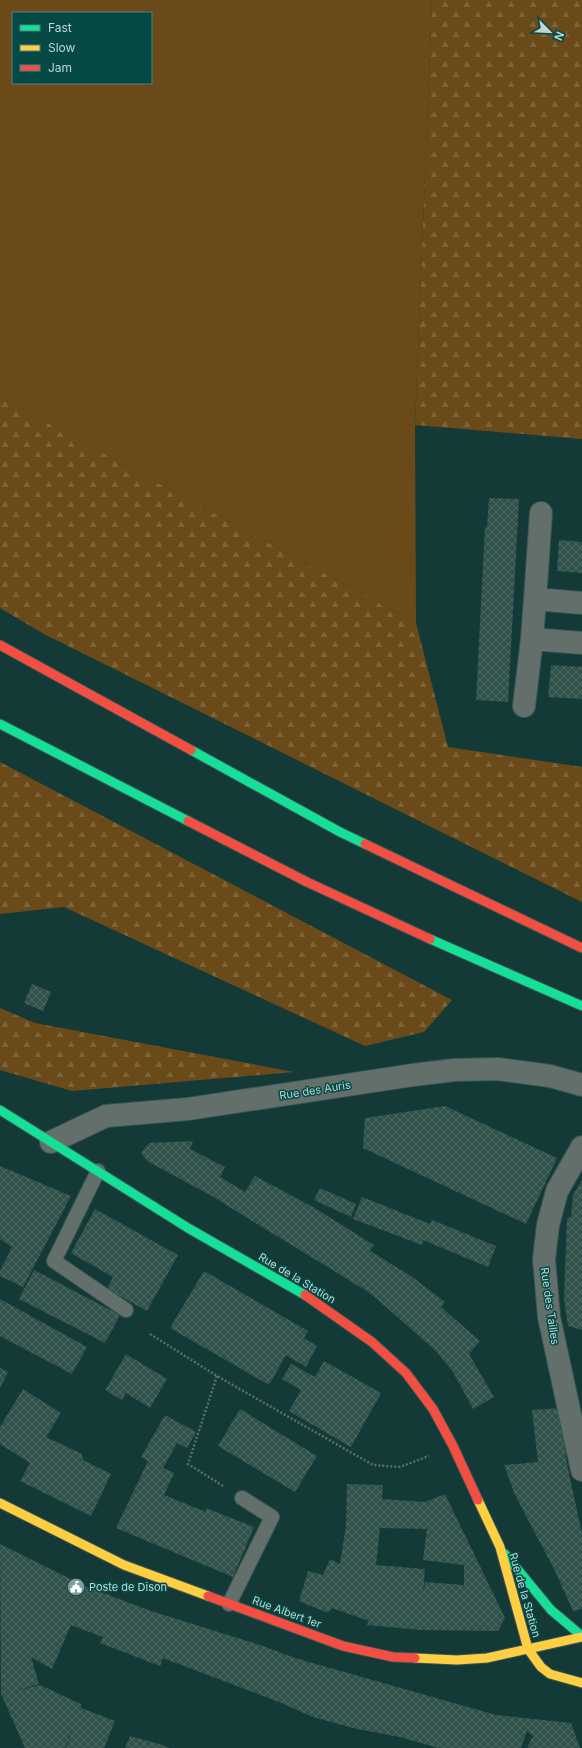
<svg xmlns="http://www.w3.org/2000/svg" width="582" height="1748" viewBox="0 0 582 1748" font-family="Inter,sans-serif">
	<defs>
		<pattern id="forest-firs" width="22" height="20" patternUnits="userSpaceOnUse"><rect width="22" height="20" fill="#6a4a19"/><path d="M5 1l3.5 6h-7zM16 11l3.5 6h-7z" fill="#7d633a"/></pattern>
		<pattern id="building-cross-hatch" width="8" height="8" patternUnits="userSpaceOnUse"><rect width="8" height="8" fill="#31514b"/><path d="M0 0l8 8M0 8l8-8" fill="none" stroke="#4d6964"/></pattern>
	</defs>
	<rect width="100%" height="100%" fill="#143a38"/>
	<path fill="#6a4a19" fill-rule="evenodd" d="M 0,0 L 432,0 L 415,425 L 416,623 L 0,397 ZM 13,13 L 151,13 L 151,83 L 13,83 Z"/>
	<path fill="url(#forest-firs)" d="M 432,0 L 582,0 L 582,439 L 415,425 Z
		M 0,397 L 416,623 L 448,747 L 582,767 L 582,902 L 44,634 L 0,608 Z
		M 0,762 L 452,1000 L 424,1032 L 365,1046 L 64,907 L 0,914 Z
		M 0,1008 L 35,1023 L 294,1072 L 72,1091 L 0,1070 Z"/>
	<path fill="url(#building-cross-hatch)" fill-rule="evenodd" d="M 489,498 L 519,499 L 508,702 L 476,700 L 485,527 L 487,528 Z
		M 559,540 L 582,542 L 582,573 L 557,571 Z
		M 551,665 L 582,667 L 582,699 L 548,697 Z
		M 32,984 L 51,992 L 43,1011 L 24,1003 Z
		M 445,1106 L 557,1158 L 526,1224 L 363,1148 L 365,1118 Z
		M 193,1141 L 190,1149 L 225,1167 L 220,1177 L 245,1192 L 255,1176 L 313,1207 L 374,1245 L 370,1251 L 411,1276 L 445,1302 L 441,1307 L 480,1341 L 469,1354 L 494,1397 L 473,1409 L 453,1372 L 435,1350 L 370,1293 L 210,1195 L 147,1161 L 141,1153 L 149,1143 Z
		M 0,1166 L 71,1196 L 23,1287 L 0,1276 L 0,1271 L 12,1247 L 0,1239 Z
		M 582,1180 L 582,1330 L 568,1326 L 564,1299 L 567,1218 L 571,1217 L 573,1195 Z
		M 320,1188 L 356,1204 L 351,1217 L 314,1200 Z
		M 362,1197 L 430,1224 L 432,1220 L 496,1246 L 488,1267 L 423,1240 L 422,1245 L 353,1219 Z
		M 95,1209 L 178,1255 L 147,1311 L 107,1289 L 113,1277 L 71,1253 Z
		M 34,1270 L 120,1315 L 105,1343 L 19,1299 Z
		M 204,1271 L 308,1331 L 304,1338 L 317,1346 L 306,1367 L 286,1355 L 269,1385 L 170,1328 Z
		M 0,1299 L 87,1347 L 72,1374 L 0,1336 Z
		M 126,1354 L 167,1379 L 150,1408 L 126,1393 L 122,1400 L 105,1390 Z
		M 324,1361 L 381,1393 L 351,1447 L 289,1411 L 301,1390 L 282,1379 L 291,1364 L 315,1377 Z
		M 0,1368 L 8,1372 L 0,1388 Z
		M 23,1389 L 61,1413 L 46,1437 L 82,1454 L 83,1460 L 111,1474 L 91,1516 L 20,1481 L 30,1463 L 0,1444 L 0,1427 Z
		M 562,1408 L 566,1459 L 582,1534 L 582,1609 L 573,1611 L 555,1571 L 515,1495 L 504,1465 L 538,1462 L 532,1410 Z
		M 240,1409 L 317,1456 L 295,1492 L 218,1446 Z
		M 165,1415 L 196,1432 L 187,1448 L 177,1443 L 163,1468 L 174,1473 L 164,1495 L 206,1512 L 206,1508 L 254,1527 L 233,1577 L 116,1528 L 148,1461 L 141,1457 Z
		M 347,1484 L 383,1485 L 382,1499 L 425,1502 L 445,1494 L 505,1618 L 498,1631 L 421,1630 L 367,1625 L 369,1621 L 332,1608 L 328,1613 L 299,1601 L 308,1571 L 323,1575 L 330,1559 L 340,1564 L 346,1526 ZM 380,1528 L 427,1529 L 423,1560 L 464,1565 L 464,1585 L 425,1582 L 423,1595 L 425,1569 L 376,1565 Z
		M 0,1544 L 85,1586 L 151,1611 L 266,1647 L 295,1658 L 496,1715 L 571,1723 L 580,1748 L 527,1748 L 533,1736 L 527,1731 L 521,1748 L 438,1748 L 400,1737 L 357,1729 L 313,1717 L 279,1702 L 163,1658 L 160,1666 L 100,1643 L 103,1637 L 71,1625 L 52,1669 L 31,1657 L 39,1684 L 15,1691 L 40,1685 L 81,1704 L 81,1708 L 115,1721 L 104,1748 L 66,1748 L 73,1728 L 65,1748 L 25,1748 L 1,1694 Z
		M 130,1736 L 159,1744 L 170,1748 L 125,1748 Z"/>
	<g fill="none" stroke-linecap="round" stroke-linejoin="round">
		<defs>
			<path id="lane" d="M 98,1171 L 54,1261 L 126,1310
				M 229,1604 L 272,1517 L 242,1498"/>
			<path id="street" d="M 535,599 L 541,513
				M 582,603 L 535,599 L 532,639 L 582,643
				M 524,706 L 532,639
				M 51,1142 L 106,1116 L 188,1109 L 413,1075 L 454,1070 L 497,1069 L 550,1076 L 582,1085
				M 582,1147 L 557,1191 L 548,1225 L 544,1259 L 549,1317 L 582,1470"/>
			<path id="fast" d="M 0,724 L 188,821
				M 191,750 L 340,832 L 365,844
				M 430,939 L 582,1006
				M 0,1110 L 188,1228 L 305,1295
				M 505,1554 L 551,1610 L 582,1636"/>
			<path id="slow" d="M 478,1500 L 500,1547 L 528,1649 L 541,1667 L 550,1674 L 582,1683
				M 0,1503 L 124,1565 L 208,1596
				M 415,1658 L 457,1660 L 487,1658 L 582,1637"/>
			<path id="jam" d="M 0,645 L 191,750
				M 188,821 L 307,882 L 430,939
				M 365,844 L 582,948
				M 305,1295 L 372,1342 L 406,1373 L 433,1409 L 453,1446 L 478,1500
				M 208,1596 L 343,1646 L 393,1657 L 415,1658"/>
		</defs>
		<use href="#lane" stroke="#395655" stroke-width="16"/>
		<use href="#street" stroke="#395655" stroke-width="24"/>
		<use href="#fast" stroke="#395655" stroke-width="11"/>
		<use href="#slow" stroke="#395655" stroke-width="11"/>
		<use href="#jam" stroke="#395655" stroke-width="11"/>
		<path stroke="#5c6d6a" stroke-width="2.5" stroke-dasharray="2 2" stroke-linecap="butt" d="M 150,1334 L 217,1376 L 373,1465 L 400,1467 L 429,1456
			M 217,1376 L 188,1464 L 223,1486"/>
		<use href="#lane" stroke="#636f6b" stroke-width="14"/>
		<use href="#street" stroke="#636f6b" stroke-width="22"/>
		<use href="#fast" stroke="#16e098" stroke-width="9"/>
		<use href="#slow" stroke="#ffcf43" stroke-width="9"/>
		<use href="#jam" stroke="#f24e42" stroke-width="9"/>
	</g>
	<defs>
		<symbol id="civic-disc" viewBox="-11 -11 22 22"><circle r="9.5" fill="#81a19e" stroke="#054945"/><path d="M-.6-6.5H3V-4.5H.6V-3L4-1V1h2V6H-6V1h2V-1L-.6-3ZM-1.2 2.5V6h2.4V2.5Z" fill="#fff"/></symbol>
	</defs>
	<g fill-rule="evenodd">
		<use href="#civic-disc" x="66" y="1577" width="20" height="20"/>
	</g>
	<g text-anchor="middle" stroke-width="3" stroke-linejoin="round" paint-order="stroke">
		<g font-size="11" fill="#bcd8d5" stroke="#054945">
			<text transform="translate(315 1090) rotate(-9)" y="4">Rue des Auris</text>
			<text transform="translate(297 1278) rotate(31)" y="4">Rue de la Station</text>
			<text transform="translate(550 1306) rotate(82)" y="4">Rue des Tailles</text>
			<text transform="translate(525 1595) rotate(74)" y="4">Rue de la Station</text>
			<text transform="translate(287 1612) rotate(20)" y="4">Rue Albert 1er</text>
		</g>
		<g font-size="11" fill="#bcd8d5" stroke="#054945" text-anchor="start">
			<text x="89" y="1591">Poste de Dison</text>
		</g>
	</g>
	<rect x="12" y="12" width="140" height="72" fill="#054945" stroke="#4e827f"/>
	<rect x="20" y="25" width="20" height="6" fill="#16e098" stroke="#4e827f"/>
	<text x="48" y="32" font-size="12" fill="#bcd8d5">Fast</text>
	<rect x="20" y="45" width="20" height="6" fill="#ffcf43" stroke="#4e827f"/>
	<text x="48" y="52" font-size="12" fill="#bcd8d5">Slow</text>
	<rect x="20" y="65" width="20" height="6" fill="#f24e42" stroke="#4e827f"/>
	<text x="48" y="72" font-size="12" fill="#bcd8d5">Jam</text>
	<g transform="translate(550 32) rotate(114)" stroke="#054945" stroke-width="3" paint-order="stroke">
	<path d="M0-3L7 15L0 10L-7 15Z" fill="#bcd8d5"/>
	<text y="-6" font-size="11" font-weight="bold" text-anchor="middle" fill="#bcd8d5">N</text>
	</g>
</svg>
